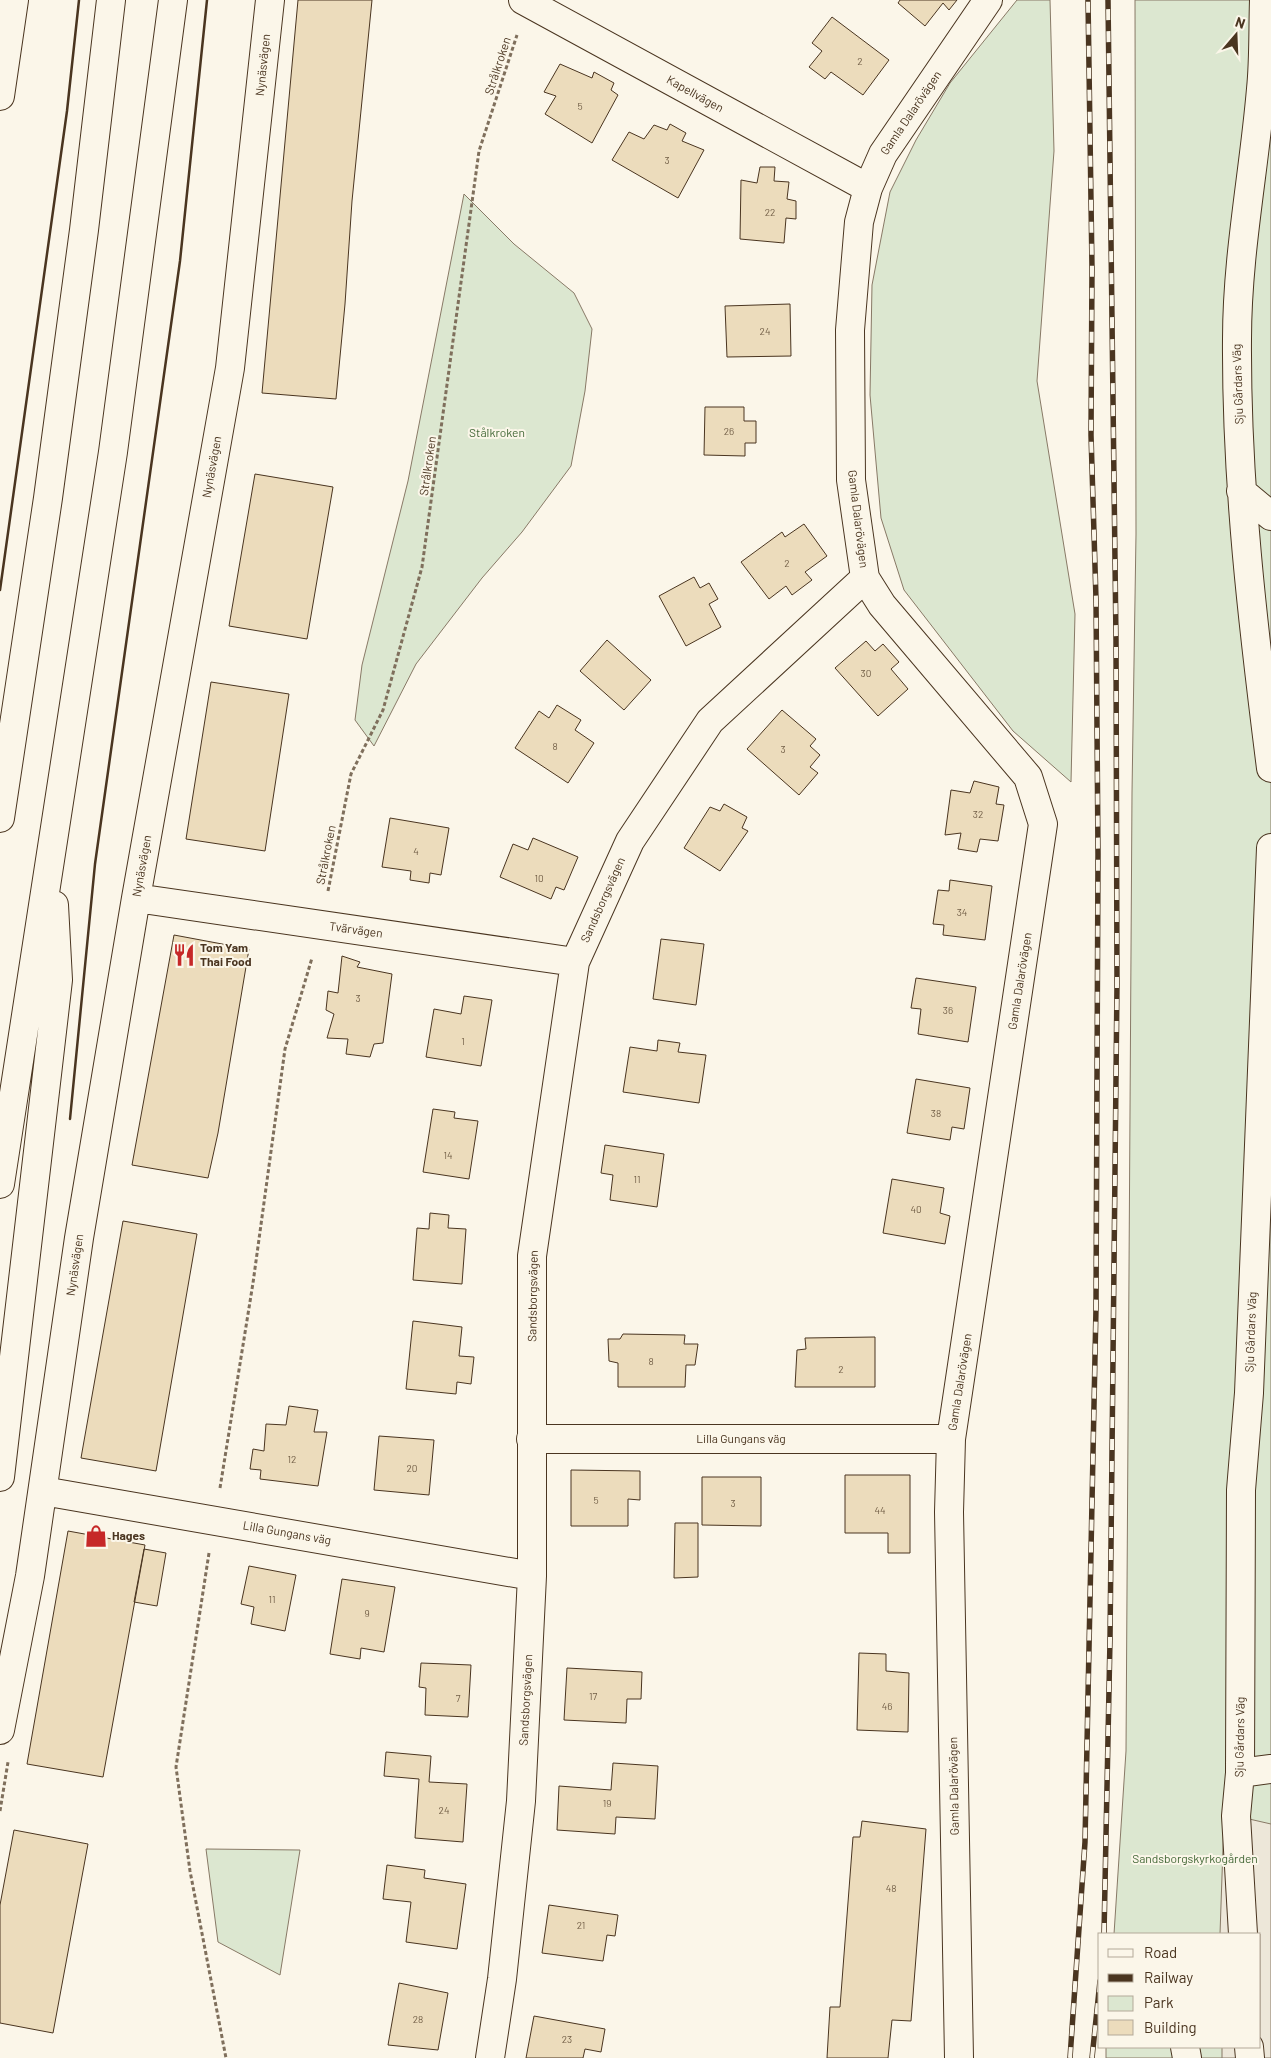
<svg xmlns="http://www.w3.org/2000/svg" width="1271" height="2058" viewBox="0 0 1271 2058" font-family="Barlow,sans-serif">
	<rect width="100%" height="100%" fill="#fbf6e9"/>
	<path fill="#dce7d0" stroke="#887966" d="M 1017,0 L 1050,0 L 1054,151 L 1037,381 L 1075,614 L 1071,782 L 1013,731 L 904,590 L 881,518 L 870,395 L 872,285 L 890,192 L 916,140 L 950,83 Z
		M 1135,0 L 1271,0 L 1271,2058 L 1106,2058 L 1106,2047 L 1260,2047 L 1260,1934 L 1114,1934 L 1126,1751 L 1132,793 L 1136,534 Z
		M 464,194 L 514,244 L 574,293 L 592,329 L 585,391 L 571,466 L 522,532 L 482,578 L 416,664 L 374,746 L 355,720 L 362,665 L 408,481 Z
		M 206,1849 L 300,1850 L 280,1975 L 218,1942 Z"/>
	<path fill="#ede7d9" stroke="#887966" d="M 1236,1816 L 1271,1824 L 1271,2058 L 1222,2058 L 1222,2047 L 1260,2047 L 1260,1934 L 1220,1934 L 1224,1818 Z"/>
	<path fill="#ecdcbc" stroke="#4a3520" d="M 298,0 L 372,0 L 352,201 L 345,304 L 336,399 L 262,393 Z
		M 900,0 L 957,0 L 949,10 L 943,3 L 925,26 L 898,3 Z
		M 832,17 L 889,60 L 863,95 L 831,72 L 825,79 L 809,67 L 822,51 L 812,43 Z
		M 560,64 L 592,78 L 594,72 L 614,83 L 611,90 L 618,95 L 592,143 L 545,114 L 556,96 L 544,92 Z
		M 670,124 L 686,133 L 682,141 L 704,150 L 678,198 L 612,160 L 629,132 L 644,139 L 654,125 L 667,130 Z
		M 760,167 L 775,167 L 774,181 L 789,182 L 787,199 L 796,201 L 796,219 L 786,218 L 784,243 L 740,239 L 741,180 L 757,183 Z
		M 790,304 L 791,356 L 727,357 L 725,306 Z
		M 705,407 L 744,407 L 744,421 L 756,421 L 756,443 L 745,443 L 745,456 L 704,455 Z
		M 255,474 L 333,487 L 307,639 L 229,626 Z
		M 804,524 L 827,556 L 805,572 L 812,580 L 792,595 L 786,586 L 769,599 L 741,562 L 782,532 L 785,537 Z
		M 694,577 L 700,588 L 709,583 L 718,599 L 709,604 L 721,627 L 686,646 L 659,596 Z
		M 607,640 L 651,680 L 624,710 L 580,671 Z
		M 866,641 L 875,651 L 883,644 L 899,662 L 891,669 L 908,689 L 878,716 L 835,668 Z
		M 211,682 L 289,694 L 265,851 L 186,839 Z
		M 557,705 L 581,720 L 575,730 L 594,743 L 568,783 L 515,748 L 539,711 L 549,718 Z
		M 782,710 L 816,739 L 810,746 L 820,755 L 810,767 L 818,773 L 799,795 L 747,749 Z
		M 974,781 L 999,787 L 996,804 L 1004,805 L 998,841 L 980,839 L 977,852 L 958,849 L 961,833 L 945,835 L 951,790 L 970,793 Z
		M 724,804 L 747,817 L 742,828 L 748,831 L 720,871 L 684,848 L 710,807 L 720,811 Z
		M 390,818 L 449,828 L 441,875 L 430,873 L 429,883 L 410,880 L 411,871 L 382,867 Z
		M 533,838 L 578,857 L 564,890 L 556,887 L 551,899 L 500,877 L 513,844 L 528,850 Z
		M 950,880 L 992,886 L 985,940 L 943,935 L 944,925 L 933,924 L 938,890 L 949,891 Z
		M 174,935 L 249,949 L 218,1133 L 208,1178 L 132,1165 Z
		M 661,939 L 704,944 L 696,1005 L 653,999 Z
		M 342,956 L 360,962 L 357,967 L 392,974 L 383,1043 L 374,1044 L 370,1057 L 346,1054 L 348,1039 L 327,1038 L 334,1014 L 326,1010 L 328,991 L 338,993 Z
		M 916,978 L 976,987 L 968,1042 L 918,1034 L 921,1009 L 911,1008 Z
		M 464,996 L 492,1000 L 481,1066 L 426,1057 L 434,1009 L 461,1014 Z
		M 658,1040 L 680,1043 L 678,1052 L 706,1055 L 699,1103 L 623,1092 L 630,1047 L 657,1051 Z
		M 916,1079 L 970,1088 L 964,1129 L 952,1127 L 950,1140 L 907,1133 Z
		M 433,1109 L 455,1112 L 454,1118 L 478,1121 L 469,1179 L 423,1172 Z
		M 605,1145 L 664,1154 L 657,1207 L 610,1200 L 613,1175 L 601,1173 Z
		M 892,1179 L 944,1188 L 940,1213 L 950,1216 L 945,1244 L 883,1233 Z
		M 430,1213 L 449,1215 L 448,1228 L 466,1229 L 462,1284 L 413,1280 L 417,1228 L 429,1229 Z
		M 123,1221 L 197,1234 L 156,1471 L 81,1458 Z
		M 413,1321 L 462,1327 L 459,1356 L 474,1357 L 471,1384 L 457,1382 L 456,1394 L 406,1389 Z
		M 623,1334 L 685,1335 L 684,1344 L 698,1344 L 695,1365 L 686,1365 L 685,1387 L 618,1387 L 618,1363 L 609,1361 L 608,1339 L 620,1339 Z
		M 875,1337 L 875,1387 L 795,1387 L 797,1350 L 806,1349 L 805,1338 Z
		M 289,1406 L 318,1410 L 314,1432 L 327,1432 L 318,1486 L 260,1479 L 261,1470 L 250,1469 L 253,1449 L 264,1451 L 266,1424 L 286,1425 Z
		M 379,1436 L 434,1440 L 429,1495 L 374,1490 Z
		M 571,1470 L 640,1471 L 640,1500 L 628,1499 L 628,1526 L 571,1526 Z
		M 845,1475 L 910,1475 L 910,1553 L 888,1553 L 888,1533 L 845,1533 Z
		M 702,1477 L 761,1477 L 761,1526 L 702,1525 Z
		M 675,1523 L 698,1523 L 698,1577 L 674,1578 Z
		M 68,1531 L 145,1545 L 103,1777 L 27,1764 Z
		M 144,1549 L 166,1553 L 157,1606 L 134,1602 Z
		M 249,1566 L 296,1575 L 285,1631 L 251,1624 L 254,1607 L 241,1604 Z
		M 342,1579 L 395,1587 L 384,1652 L 361,1648 L 360,1659 L 330,1654 Z
		M 859,1653 L 886,1654 L 886,1671 L 909,1673 L 908,1732 L 857,1730 Z
		M 421,1663 L 471,1665 L 468,1717 L 425,1715 L 426,1688 L 419,1687 Z
		M 567,1668 L 642,1672 L 641,1699 L 627,1699 L 626,1723 L 564,1720 Z
		M 386,1752 L 431,1756 L 429,1782 L 467,1784 L 463,1842 L 415,1838 L 419,1779 L 384,1776 Z
		M 613,1763 L 658,1766 L 655,1819 L 616,1817 L 615,1834 L 557,1830 L 559,1786 L 611,1790 Z
		M 862,1821 L 926,1829 L 911,2021 L 892,2020 L 888,2058 L 827,2058 L 830,2007 L 840,2007 L 853,1837 L 860,1837 Z
		M 14,1830 L 88,1844 L 53,2033 L 0,2023 L 0,1905 Z
		M 387,1865 L 425,1870 L 424,1878 L 466,1884 L 457,1949 L 406,1942 L 411,1902 L 383,1899 Z
		M 549,1905 L 618,1915 L 615,1936 L 607,1935 L 603,1961 L 542,1953 Z
		M 399,1983 L 448,1993 L 438,2050 L 388,2045 Z
		M 534,2016 L 605,2029 L 601,2052 L 585,2049 L 583,2058 L 526,2058 Z"/>
	<g fill="none" stroke-linecap="round" stroke-linejoin="round">
		<defs>
			<path id="minor" d="M 523,0 L 868,188
				M 1264,0 C 1263,30 1264,60 1261,89 C 1254,172 1237,255 1237,339 C 1236,483 1253,626 1271,768
				M 0,96 L 14,0
				M 1241,491 L 1271,516
				M 136,898 L 575,962
				M 531,1439 L 951,1439
				M 43,1491 L 532,1576
				M 0,1730 L 30,1576 L 79,1238 L 136,898 L 230,368 L 270,0
				M 1240,1773 L 1271,1769
				M 1243,1934 L 1236,1816 L 1240,1773 L 1241,1490 L 1249,1393 L 1271,848
				M 1185,2047 L 1187,2058
				M 1249,2047 L 1250,2058
				M 490,2058 L 502,1979 L 521,1801 L 532,1576 L 532,1256 L 575,962 L 630,841 L 710,721 L 865,578
				M 959,2058 L 949,1512 L 951,1439 L 1043,824 L 1028,777 L 882,605 L 865,578 L 851,480 L 850,330 L 859,222 L 868,188 L 883,154 L 988,0"/>
			<path id="highway" d="M 0,818 L 48,498 L 84,230 L 111,0
				M 0,1184 L 113,452 L 173,0
				M 0,1477 L 58,980 L 54,905"/>
		</defs>
		<use href="#minor" stroke="#4a3520" stroke-width="30"/>
		<use href="#highway" stroke="#4a3520" stroke-width="30"/>
		<path stroke="#7f6f5c" stroke-width="3" stroke-dasharray="4 2.5" stroke-linecap="butt" d="M 328,891 L 351,774 L 383,710 L 422,567 L 479,151 L 517,35
			M 220,1488 L 253,1283 L 285,1049 L 312,958
			M 209,1553 L 176,1767 L 190,1871 L 226,2058
			M 0,1811 L 8,1762"/>
		<use href="#minor" stroke="#fbf6e9" stroke-width="28"/>
		<use href="#highway" stroke="#fbf6e9" stroke-width="28"/>
		<defs>
			<path id="rail" d="M 1104,1934 L 1110,1640 L 1117,984 L 1116,640 L 1108,0
				M 1070,2058 L 1085,1842 L 1096,1308 L 1098,854 L 1096,599 L 1091,435 L 1092,268 L 1088,0
				M 1092,2058 L 1100,1981"/>
		</defs>
		<use href="#rail" stroke="#4a3520" stroke-width="5.5"/>
		<use href="#rail" stroke="#fbf6e9" stroke-width="4" stroke-dasharray="11" stroke-linecap="butt"/>
		<path stroke="#4a3520" stroke-width="2.5" d="M 0,590 L 67,111 L 79,0
			M 70,1119 L 95,864 L 180,261 L 207,0"/>
	</g>
	<defs>
		<symbol id="restaurant-bare" viewBox="-9 -9 18 18"><path d="M-5-6h1v4h1v-4h1v4h1v-4h1v5L-1.5 .5V6h-2V.5L-5-1ZM5-6V6H3V1.5H1.5Q1.5-4 5-6Z" fill="#c62828" stroke="#fbf6e9" stroke-width="2.5" paint-order="stroke"/></symbol>
		<symbol id="shop-bare" viewBox="-9 -9 18 18"><path d="M-5-2.5h2.3a2.7 3.5 0 0 1 5.4 0H5L5.5 6h-11ZM-1.5-2.5h3a1.5 2.3 0 0 0-3 0Z" fill="#c62828" stroke="#fbf6e9" stroke-width="2.5" paint-order="stroke"/></symbol>
	</defs>
	<g fill-rule="evenodd">
		<use href="#restaurant-bare" x="168" y="939" width="32" height="32"/>
		<use href="#shop-bare" x="80" y="1520" width="32" height="32"/>
	</g>
	<g text-anchor="middle" stroke-width="4" stroke-linejoin="round" paint-order="stroke">
		<g font-size="10" fill="#725f47">
			<text x="860" y="65">2</text>
			<text x="580" y="110">5</text>
			<text x="667" y="164">3</text>
			<text x="770" y="216">22</text>
			<text x="765" y="335">24</text>
			<text x="729" y="435">26</text>
			<text x="787" y="567">2</text>
			<text x="866" y="677">30</text>
			<text x="555" y="750">8</text>
			<text x="783" y="753">3</text>
			<text x="978" y="818">32</text>
			<text x="416" y="855">4</text>
			<text x="539" y="882">10</text>
			<text x="962" y="916">34</text>
			<text x="358" y="1002">3</text>
			<text x="948" y="1014">36</text>
			<text x="463" y="1045">1</text>
			<text x="936" y="1117">38</text>
			<text x="448" y="1159">14</text>
			<text x="637" y="1183">11</text>
			<text x="916" y="1213">40</text>
			<text x="651" y="1365">8</text>
			<text x="841" y="1373">2</text>
			<text x="292" y="1463">12</text>
			<text x="412" y="1472">20</text>
			<text x="596" y="1504">5</text>
			<text x="733" y="1507">3</text>
			<text x="880" y="1514">44</text>
			<text x="272" y="1603">11</text>
			<text x="367" y="1617">9</text>
			<text x="593" y="1700">17</text>
			<text x="458" y="1702">7</text>
			<text x="887" y="1710">46</text>
			<text x="607" y="1807">19</text>
			<text x="444" y="1814">24</text>
			<text x="891" y="1892">48</text>
			<text x="581" y="1929">21</text>
			<text x="418" y="2023">28</text>
			<text x="567" y="2043">23</text>
		</g>
		<g font-size="12" fill="#4a3520" stroke="#fbf6e9">
			<text transform="translate(263 65) rotate(-84)" y="4">Nynäsvägen</text>
			<text transform="translate(498 66) rotate(-72)" y="4">Strålkroken</text>
			<text transform="translate(695 94) rotate(29)" y="4">Kapellvägen</text>
			<text transform="translate(911 113) rotate(-56)" y="4">Gamla Dalarövägen</text>
			<text transform="translate(1238 384) rotate(-92)" y="4">Sju Gårdars Väg</text>
			<text transform="translate(428 466) rotate(-82)" y="4">Strålkroken</text>
			<text transform="translate(212 467) rotate(-80)" y="4">Nynäsvägen</text>
			<text transform="translate(858 519) rotate(83)" y="4">Gamla Dalarövägen</text>
			<text transform="translate(326 855) rotate(-79)" y="4">Strålkroken</text>
			<text transform="translate(142 866) rotate(-80)" y="4">Nynäsvägen</text>
			<text transform="translate(603 900) rotate(-66)" y="4">Sandsborgsvägen</text>
			<text transform="translate(356 930) rotate(8)" y="4">Tvärvägen</text>
			<text transform="translate(1020 981) rotate(-81)" y="4">Gamla Dalarövägen</text>
			<text transform="translate(75 1265) rotate(-82)" y="4">Nynäsvägen</text>
			<text transform="translate(533 1296) rotate(-89)" y="4">Sandsborgsvägen</text>
			<text transform="translate(1251 1332) rotate(-88)" y="4">Sju Gårdars Väg</text>
			<text transform="translate(960 1382) rotate(-81)" y="4">Gamla Dalarövägen</text>
			<text x="741" y="1443">Lilla Gungans väg</text>
			<text transform="translate(287 1533) rotate(10)" y="4">Lilla Gungans väg</text>
			<text transform="translate(526 1700) rotate(-87)" y="4">Sandsborgsvägen</text>
			<text transform="translate(1240 1737) rotate(-89)" y="4">Sju Gårdars Väg</text>
			<text transform="translate(954 1786) rotate(-91)" y="4">Gamla Dalarövägen</text>
		</g>
		<g font-size="12" fill="#436837" stroke="#fbf6e9">
			<text x="497" y="437">Stålkroken</text>
			<text x="1195" y="1863">Sandsborgskyrkogården</text>
		</g>
		<g font-size="12" font-weight="bold" fill="#4a3520" stroke="#fbf6e9" text-anchor="start">
			<text x="200" y="952">Tom Yam<tspan x="200" dy="14">Thai Food</tspan></text>
			<text x="112" y="1540">Hages</text>
		</g>
	</g>
	<rect x="1098" y="1933" width="162" height="115" fill="#fbf6e9" stroke="#b4a999"/>
	<rect x="1108" y="1949" width="25" height="8" fill="#fbf6e9" stroke="#b4a999"/>
	<text x="1144" y="1958" font-size="15" fill="#4a3520">Road</text>
	<rect x="1108" y="1974" width="25" height="8" fill="#4a3520" stroke="#b4a999"/>
	<text x="1144" y="1983" font-size="15" fill="#4a3520">Railway</text>
	<rect x="1108" y="1996" width="25" height="15" fill="#dce7d0" stroke="#b4a999"/>
	<text x="1144" y="2008" font-size="15" fill="#4a3520">Park</text>
	<rect x="1108" y="2020" width="25" height="15" fill="#ecdcbc" stroke="#b4a999"/>
	<text x="1144" y="2033" font-size="15" fill="#4a3520">Building</text>
	<g transform="translate(1236 35) rotate(19)" stroke="#fbf6e9" stroke-width="4" paint-order="stroke">
	<path d="M0-4L9 19L0 12L-9 19Z" fill="#4a3520"/>
	<text y="-8" font-size="14" font-weight="bold" text-anchor="middle" fill="#4a3520">N</text>
	</g>
</svg>
